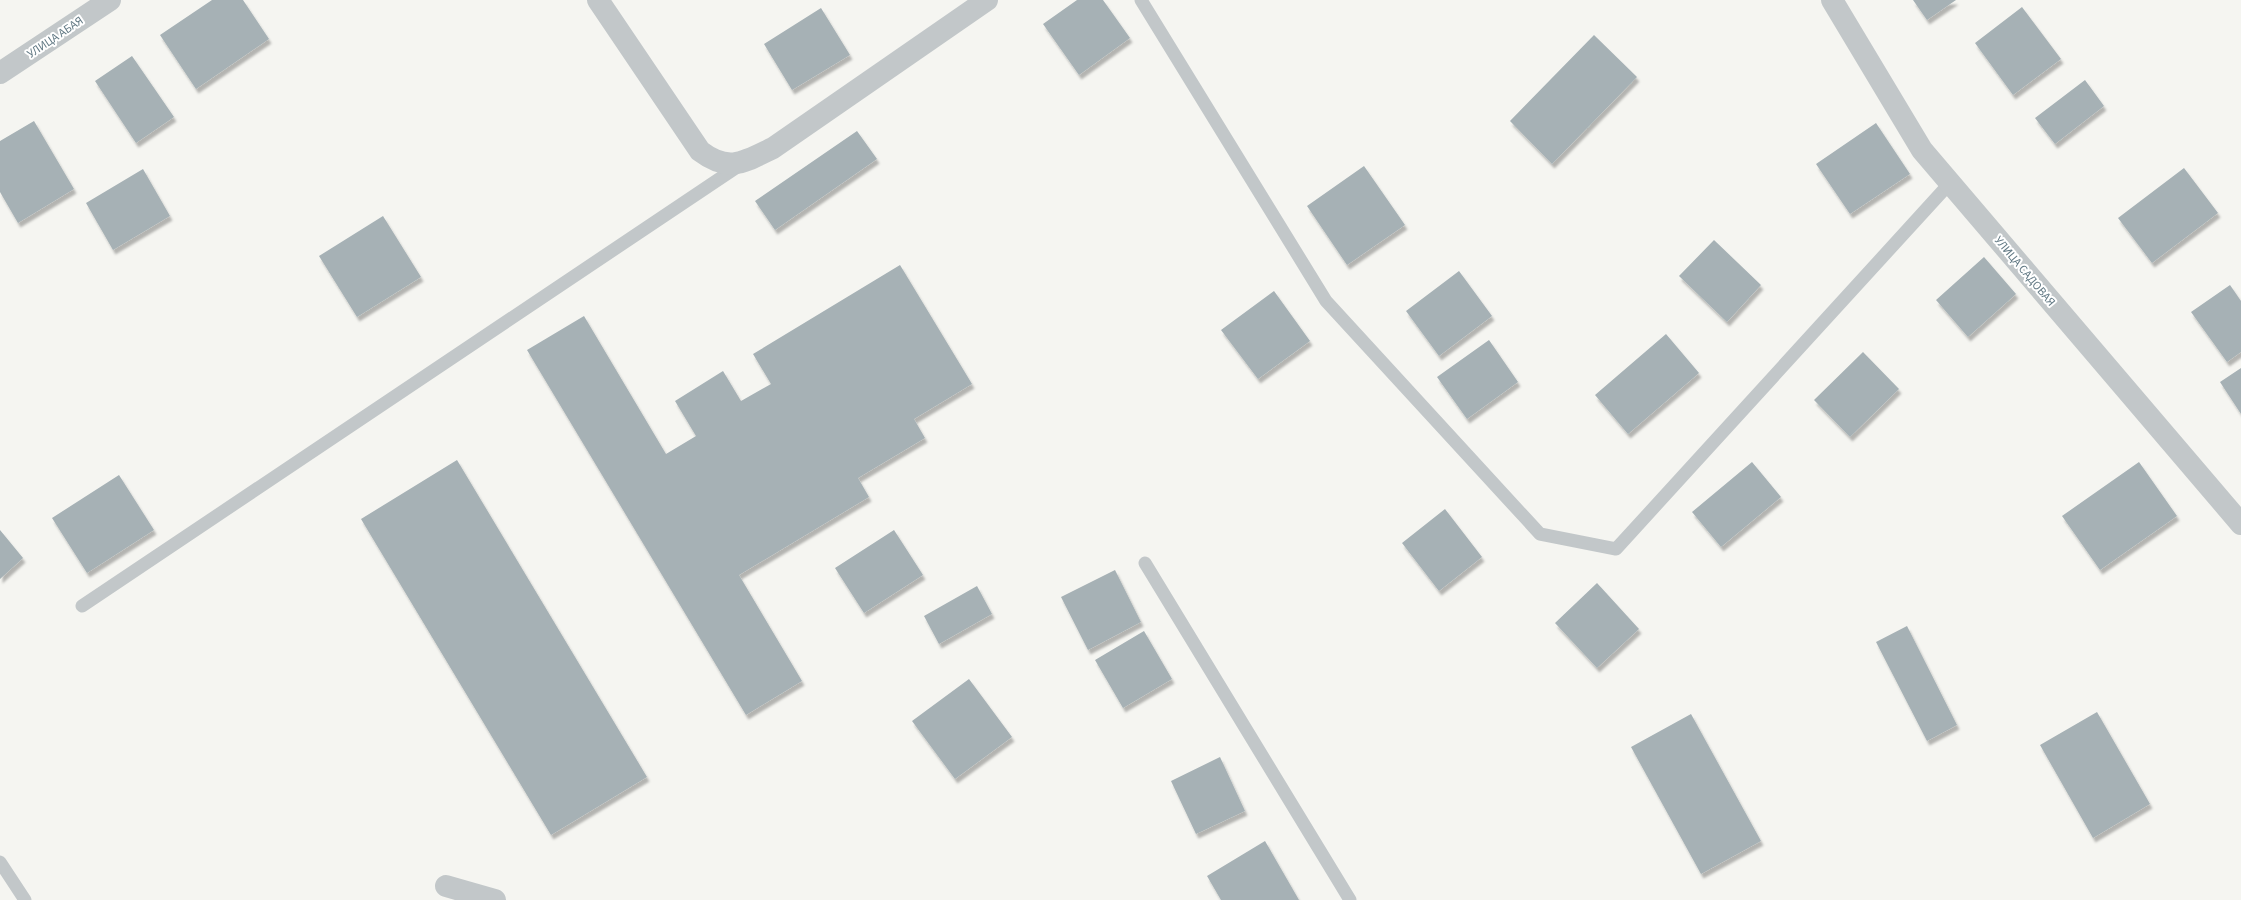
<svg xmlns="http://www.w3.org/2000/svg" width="2241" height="900" viewBox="0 0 2241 900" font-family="'Source Sans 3',sans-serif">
	<defs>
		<filter id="shadow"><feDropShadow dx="2.5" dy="4.5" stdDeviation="1" flood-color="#0004"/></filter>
	</defs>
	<rect width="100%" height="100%" fill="#f5f5f1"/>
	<path fill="#a6b1b5" filter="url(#shadow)" d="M 212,0 L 243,0 L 269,39 L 196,89 L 160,35 Z
		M 1077,0 L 1103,0 L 1130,38 L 1079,75 L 1043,24 Z
		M 1913,0 L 1956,0 L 1927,20 Z
		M 2022,7 L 2061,59 L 2013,95 L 1975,43 Z
		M 821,8 L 850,55 L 792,90 L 764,44 Z
		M 1594,35 L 1637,77 L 1552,164 L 1510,121 Z
		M 132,56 L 174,117 L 136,143 L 95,81 Z
		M 2085,80 L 2104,106 L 2055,144 L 2035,118 Z
		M 34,121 L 74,189 L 18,223 L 0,192 L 0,141 Z
		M 1876,123 L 1910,174 L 1850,214 L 1816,164 Z
		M 857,131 L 877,159 L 775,230 L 755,201 Z
		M 1364,166 L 1405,225 L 1347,265 L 1307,206 Z
		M 2184,168 L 2218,213 L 2152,263 L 2118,218 Z
		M 143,169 L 170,216 L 113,250 L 86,203 Z
		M 383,216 L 421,277 L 357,317 L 319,256 Z
		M 1714,240 L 1761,285 L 1727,322 L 1679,276 Z
		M 1984,257 L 2016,294 L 1968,337 L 1936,300 Z
		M 900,265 L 972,384 L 914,419 L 925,438 L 858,478 L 869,497 L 739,575 L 802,681 L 746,715 L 527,350 L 584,316 L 666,454 L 696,436 L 675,401 L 723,371 L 741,401 L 771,384 L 753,354 Z
		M 1459,271 L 1492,316 L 1439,356 L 1406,311 Z
		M 2230,285 L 2241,301 L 2241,352 L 2227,362 L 2191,312 Z
		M 1274,291 L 1310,341 L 1258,379 L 1221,330 Z
		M 1666,334 L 1699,373 L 1628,434 L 1595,395 Z
		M 1489,340 L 1518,382 L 1467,419 L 1437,377 Z
		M 1863,352 L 1899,389 L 1850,437 L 1814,400 Z
		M 2241,368 L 2241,414 L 2220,382 Z
		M 457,460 L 647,777 L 551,835 L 361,519 Z
		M 1752,462 L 1781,497 L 1721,547 L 1692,512 Z
		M 2139,462 L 2177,516 L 2100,570 L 2062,516 Z
		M 119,475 L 154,530 L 87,573 L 52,518 Z
		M 1445,509 L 1482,557 L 1439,591 L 1402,543 Z
		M 0,530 L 23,558 L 0,579 Z
		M 894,530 L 923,575 L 864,613 L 835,568 Z
		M 1115,570 L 1141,622 L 1088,650 L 1061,597 Z
		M 1597,583 L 1639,629 L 1597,668 L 1555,623 Z
		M 977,586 L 992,614 L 939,644 L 924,616 Z
		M 1907,626 L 1957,725 L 1927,741 L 1876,642 Z
		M 1144,631 L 1172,679 L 1123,708 L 1095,660 Z
		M 969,679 L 1012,737 L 955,779 L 912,721 Z
		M 2097,712 L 2150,804 L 2093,838 L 2040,745 Z
		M 1691,714 L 1761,841 L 1701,874 L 1631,747 Z
		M 1220,757 L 1245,811 L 1196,834 L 1171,781 Z
		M 1265,841 L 1299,900 L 1221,900 L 1207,876 Z"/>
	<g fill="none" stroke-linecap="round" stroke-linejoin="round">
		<path stroke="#c2c7c9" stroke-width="13" d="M 1141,0 L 1326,301 L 1540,534 L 1616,549 L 1950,183
			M 1145,563 L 1350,900
			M 82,606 L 740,165
			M 0,862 L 25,900"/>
		<path stroke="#c2c7c9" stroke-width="22" d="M 598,0 L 700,151 C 729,173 744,162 773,148 L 987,0
			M 1832,0 L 1922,150 L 2241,524
			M 0,73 L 110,0
			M 446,886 L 495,900"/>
	</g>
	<g text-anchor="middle" stroke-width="4" stroke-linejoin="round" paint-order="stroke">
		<g font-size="12" fill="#627984" stroke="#fff">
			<text transform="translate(55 37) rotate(-34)" y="4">УЛИЦА АБАЯ</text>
			<text transform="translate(2025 271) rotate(50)" y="4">УЛИЦА САДОВАЯ</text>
		</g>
	</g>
</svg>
